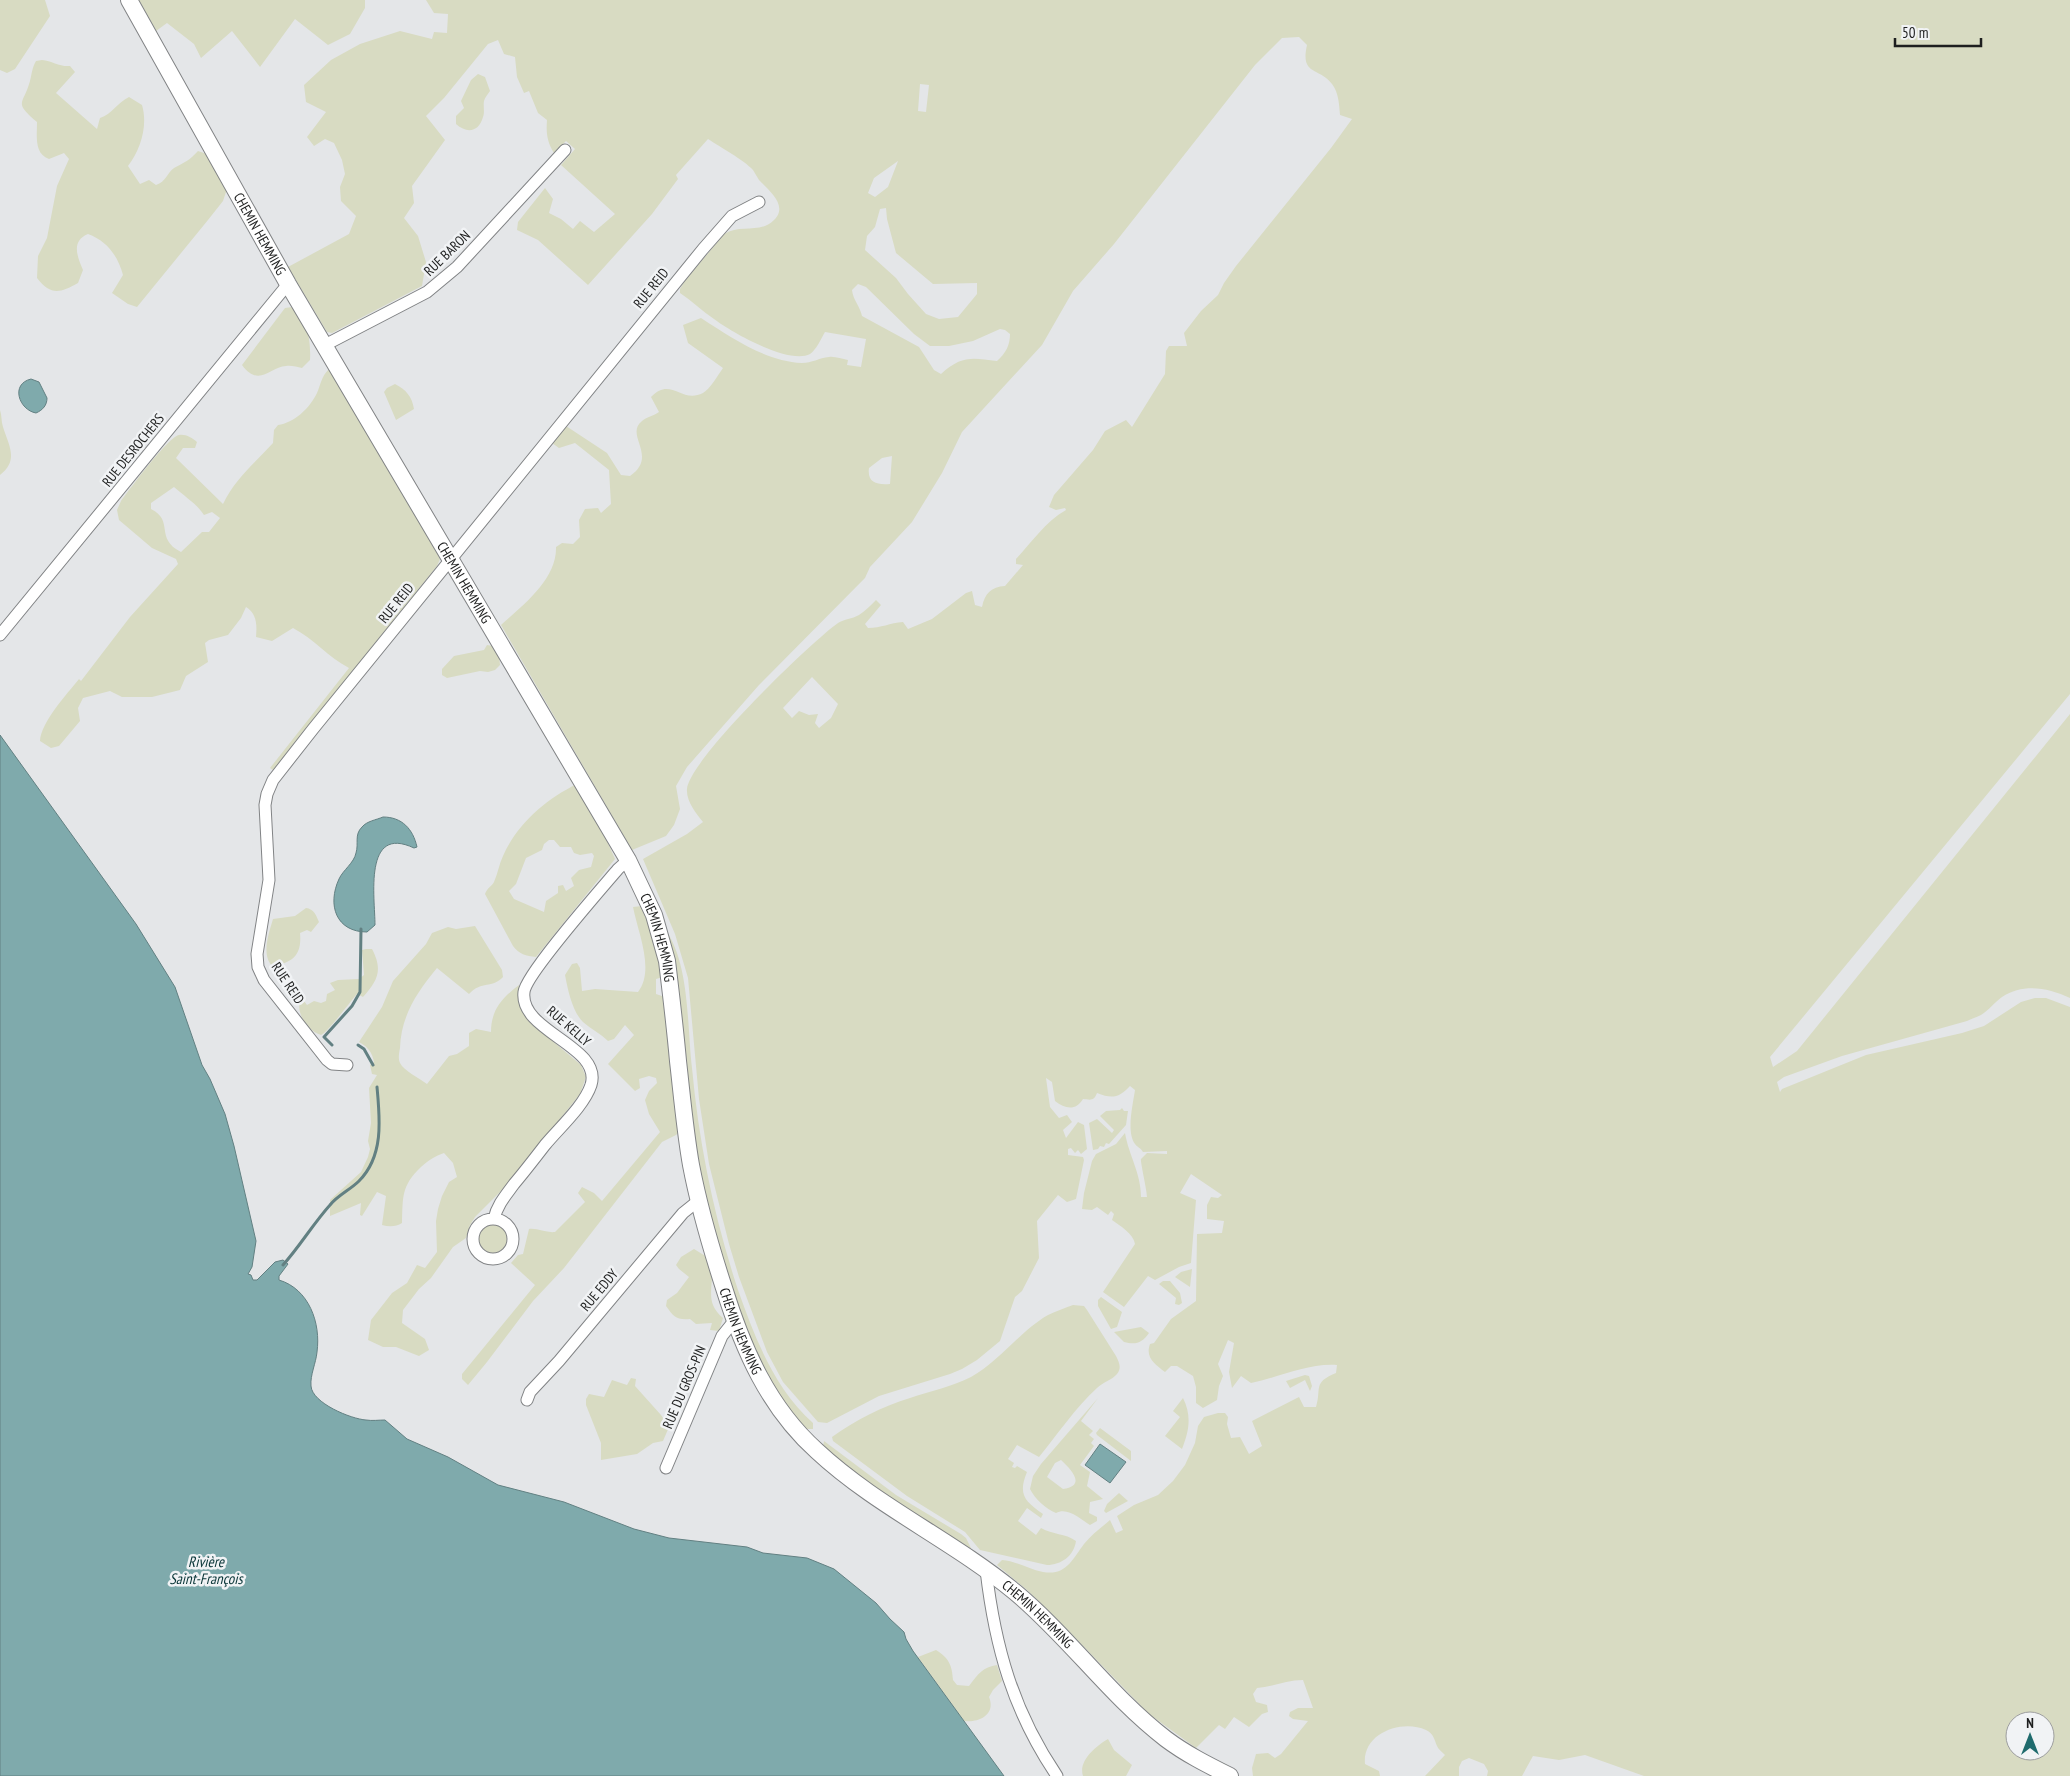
<svg xmlns="http://www.w3.org/2000/svg" width="2070" height="1776" viewBox="0 0 2070 1776" font-family="'PT Sans Narrow',sans-serif">
	<rect width="100%" height="100%" fill="#e4e6e8"/>
	<path fill="#d8dbc2" fill-rule="evenodd" d="M 0,0 L 45,0 L 50,16 L 15,69 L 7,73 L 0,70 Z
		M 139,0 L 365,0 L 365,8 L 350,34 L 328,45 L 295,19 L 260,67 L 232,31 L 201,58 L 194,44 L 167,23 L 156,31 Z
		M 426,0 L 2070,0 L 2070,694 L 1770,1057 L 1773,1067 L 1797,1051 L 2070,714 L 2070,998 C 2048,988 2024,983 2002,997 C 1995,1002 1989,1010 1981,1015 C 1977,1017 1971,1019 1967,1021 L 1842,1056 L 1784,1077 L 1777,1082 L 1780,1092 L 1782,1089 L 1866,1055 L 1962,1033 L 1984,1026 L 2021,1002 L 2035,998 L 2046,998 L 2070,1007 L 2070,1776 L 1644,1776 L 1585,1755 L 1559,1760 L 1533,1756 L 1522,1776 L 1487,1776 L 1488,1771 L 1484,1764 L 1469,1758 L 1462,1761 L 1459,1767 L 1459,1776 L 1425,1776 L 1445,1755 C 1442,1752 1438,1749 1437,1746 C 1434,1739 1434,1734 1426,1730 C 1402,1719 1362,1733 1365,1764 L 1379,1771 L 1380,1776 L 1253,1776 L 1252,1768 L 1256,1754 L 1268,1753 L 1275,1758 L 1281,1754 L 1308,1721 L 1293,1719 L 1289,1716 L 1290,1712 L 1298,1708 L 1313,1708 L 1303,1680 C 1287,1680 1273,1687 1257,1688 L 1253,1694 L 1256,1702 L 1267,1705 L 1268,1712 L 1262,1714 L 1249,1727 L 1234,1717 L 1225,1729 L 1219,1725 L 1196,1748 L 1149,1714 L 1055,1617 L 1027,1590 L 997,1565 L 1002,1560 C 1016,1561 1028,1569 1043,1572 C 1066,1576 1072,1560 1084,1544 C 1091,1535 1101,1528 1110,1520 L 1116,1533 L 1123,1530 L 1117,1516 L 1134,1505 L 1158,1495 L 1173,1481 L 1185,1465 L 1195,1443 L 1198,1426 L 1204,1417 L 1218,1413 L 1225,1413 L 1228,1417 L 1227,1424 L 1231,1438 L 1240,1437 L 1249,1454 L 1262,1446 L 1252,1421 L 1299,1397 L 1304,1407 L 1316,1407 C 1322,1388 1312,1383 1336,1373 L 1337,1365 C 1308,1363 1280,1377 1251,1383 L 1241,1376 L 1232,1388 L 1229,1372 L 1234,1343 L 1228,1340 L 1218,1364 L 1223,1376 L 1219,1386 L 1217,1400 L 1203,1408 L 1196,1403 L 1196,1387 L 1193,1376 L 1177,1366 L 1171,1366 L 1165,1372 C 1155,1364 1145,1358 1150,1344 L 1154,1343 L 1171,1319 L 1196,1301 L 1197,1234 L 1222,1233 L 1224,1221 L 1207,1219 L 1207,1205 L 1211,1197 L 1218,1198 L 1222,1195 L 1191,1174 L 1180,1193 L 1196,1200 L 1191,1263 L 1179,1267 L 1155,1280 L 1148,1276 L 1124,1307 L 1103,1292 L 1135,1244 C 1133,1233 1120,1226 1112,1220 L 1114,1214 L 1111,1211 L 1108,1215 L 1097,1207 L 1092,1210 L 1082,1209 L 1084,1193 L 1092,1161 L 1096,1154 L 1116,1144 L 1125,1133 C 1129,1156 1141,1173 1141,1197 L 1147,1197 C 1147,1190 1140,1161 1141,1159 C 1143,1157 1145,1155 1147,1153 L 1167,1154 L 1167,1151 L 1143,1152 C 1141,1148 1137,1147 1135,1144 C 1126,1132 1133,1104 1135,1090 L 1130,1086 C 1119,1098 1112,1099 1097,1093 C 1094,1101 1091,1100 1083,1099 C 1076,1111 1065,1109 1055,1101 L 1052,1082 L 1046,1078 L 1050,1107 L 1059,1118 L 1067,1115 L 1072,1122 L 1063,1130 L 1066,1138 L 1078,1122 L 1084,1125 L 1087,1149 L 1081,1154 L 1078,1150 L 1075,1153 L 1071,1148 L 1068,1149 L 1068,1155 L 1083,1157 L 1084,1160 L 1076,1199 L 1067,1202 L 1058,1195 L 1037,1221 L 1039,1258 L 1022,1291 L 1015,1297 L 1000,1341 L 977,1360 L 962,1369 L 950,1374 L 879,1396 L 827,1423 L 818,1422 L 783,1382 L 767,1352 L 739,1277 L 729,1244 L 709,1164 L 699,1099 L 688,978 L 675,934 L 643,859 L 687,834 L 703,822 C 696,813 686,801 687,789 C 689,760 810,643 838,623 C 844,619 852,619 859,615 C 865,611 871,605 876,600 L 881,605 L 865,624 L 868,628 C 881,628 890,623 903,622 L 908,629 L 932,619 L 966,593 L 972,591 L 975,605 L 982,607 C 985,593 991,587 1005,586 L 1023,565 L 1016,564 L 1016,559 C 1032,542 1045,522 1066,510 L 1065,508 L 1056,510 L 1049,507 L 1054,495 L 1093,450 L 1105,431 L 1126,420 L 1132,427 L 1165,374 L 1166,351 L 1169,346 L 1187,346 L 1184,333 L 1201,311 L 1218,295 L 1224,283 L 1236,266 L 1331,148 L 1352,119 L 1340,115 C 1339,105 1339,93 1332,84 C 1319,67 1300,76 1307,45 L 1299,37 L 1282,38 L 1255,65 L 1114,244 L 1073,291 L 1042,345 L 962,432 L 942,473 L 912,522 L 870,567 L 865,578 L 759,685 L 687,767 L 676,786 L 680,809 L 674,825 L 666,836 L 632,850 L 501,625 C 523,605 557,579 556,547 L 562,543 L 573,544 L 580,537 L 579,520 L 585,509 L 598,508 L 601,513 L 611,504 L 609,470 L 575,443 L 559,448 L 552,443 L 566,426 L 607,453 L 621,475 L 630,476 C 659,456 624,435 642,421 C 646,417 654,416 659,412 L 651,397 C 671,376 681,404 703,393 C 710,389 718,375 723,368 L 688,343 L 683,325 L 701,318 C 732,338 765,361 802,363 C 812,363 819,358 829,357 C 834,356 842,359 848,360 L 847,365 L 861,367 L 866,339 L 825,332 C 821,339 816,350 810,354 C 789,365 731,332 714,319 C 702,311 692,301 680,293 L 680,289 L 684,282 L 724,234 C 739,225 756,232 769,224 C 792,209 771,192 759,180 C 757,177 755,173 753,170 C 744,160 720,147 708,139 L 676,175 L 678,179 L 652,214 L 588,285 L 538,240 L 517,230 L 518,222 L 545,188 L 553,199 L 549,213 L 561,219 L 573,229 L 580,221 L 594,232 L 615,214 L 561,165 L 575,149 L 566,141 L 554,153 C 547,142 546,133 547,120 L 538,113 L 529,91 L 524,93 L 517,77 L 515,57 L 504,54 L 498,40 L 488,44 L 444,98 L 426,116 L 445,140 L 412,186 L 414,203 L 404,218 L 418,236 L 426,262 L 422,286 L 332,333 L 327,332 L 288,267 L 349,234 L 356,216 L 341,201 L 340,187 L 345,174 L 342,160 L 334,143 L 325,139 L 314,146 L 307,137 L 326,112 L 306,102 L 304,85 L 331,60 L 360,44 L 400,31 L 432,39 L 434,32 L 447,33 L 448,14 L 434,13 ZM 920,84 L 929,85 L 926,112 L 918,111 ZM 898,161 L 888,187 L 875,197 L 868,193 L 874,178 ZM 886,208 L 887,219 L 896,253 L 933,284 L 977,283 L 977,294 L 958,317 L 939,319 L 926,314 L 908,294 L 896,278 L 865,250 L 867,236 L 875,227 L 880,209 ZM 858,284 L 866,287 L 914,334 L 930,346 L 949,346 L 973,341 L 1000,329 L 1005,330 L 1010,334 C 1010,345 1006,353 997,361 C 972,358 962,355 941,374 L 934,370 L 919,347 L 862,316 C 860,306 853,300 852,290 ZM 892,456 L 890,484 C 877,485 867,483 869,468 L 882,458 ZM 812,677 L 838,704 L 831,718 L 819,728 L 815,723 L 818,714 L 809,715 L 799,711 L 792,718 L 783,708 ZM 2015,1721 L 2045,1721 L 2045,1751 L 2015,1751 Z
		M 42,60 C 52,61 60,67 70,66 L 75,72 L 56,93 L 97,129 L 100,118 C 112,114 117,103 129,97 L 142,105 C 148,125 141,149 128,166 L 140,184 L 149,180 L 156,185 C 166,182 167,173 174,168 C 185,162 189,161 198,151 L 207,154 L 227,189 L 223,201 L 208,220 L 137,307 L 128,304 L 112,293 L 123,275 C 118,256 107,241 88,234 C 71,241 77,256 83,270 L 78,283 C 60,293 51,296 37,278 L 38,256 L 47,238 L 57,186 L 69,159 L 64,153 L 49,159 C 34,154 37,136 37,122 C 13,101 23,106 30,81 C 32,73 32,68 36,61 Z
		M 478,74 L 485,77 L 490,91 C 488,94 485,97 484,101 C 483,106 485,112 483,117 C 479,132 467,134 456,124 L 456,116 L 464,108 L 461,101 L 471,80 Z
		M 292,307 C 308,317 311,343 310,360 L 302,368 C 297,367 291,365 286,366 C 270,367 259,388 242,365 L 285,308 Z
		M 329,369 L 438,554 L 440,559 L 437,566 L 273,770 L 270,768 L 349,668 C 328,657 314,639 293,628 L 272,641 L 256,637 C 257,625 257,614 246,607 L 241,618 L 228,635 L 209,640 L 205,643 L 208,662 L 186,676 L 180,690 L 152,697 L 122,697 L 110,691 L 83,698 L 78,708 L 80,721 L 59,746 L 51,748 L 40,741 C 41,722 67,694 79,679 L 81,681 L 130,617 L 178,564 L 176,559 L 152,548 L 119,520 L 117,510 L 121,501 C 130,489 168,437 179,435 C 186,434 192,438 197,442 L 195,448 L 183,448 L 176,458 L 223,504 C 235,479 255,463 273,443 L 274,430 L 278,425 C 294,423 310,408 317,393 C 321,384 321,377 329,369 ZM 174,487 C 184,496 197,504 204,515 L 212,512 L 220,518 L 209,532 L 202,532 L 181,552 C 154,538 175,521 151,509 L 151,503 Z
		M 395,384 C 406,390 412,396 414,409 L 396,420 L 384,392 L 387,388 Z
		M 0,410 C 2,416 1,421 3,427 C 9,446 19,460 0,475 Z
		M 487,645 L 493,646 L 499,655 L 500,665 L 495,670 L 488,672 L 480,671 L 447,678 L 442,675 L 442,669 L 454,656 L 484,650 Z
		M 577,784 L 599,823 L 615,859 L 536,957 C 526,956 519,954 513,946 L 485,894 C 487,888 492,886 494,882 C 498,873 499,864 503,856 C 517,824 546,799 577,784 ZM 549,840 L 554,840 L 560,847 L 571,847 L 574,853 L 580,855 L 592,853 L 594,856 L 591,867 L 579,870 L 571,878 L 574,886 L 566,891 L 563,885 L 558,886 L 558,893 L 546,901 L 544,912 L 514,899 L 509,891 L 516,884 L 526,858 L 542,850 L 544,844 Z
		M 642,906 L 652,931 L 663,977 L 656,979 L 656,994 L 665,997 L 679,1132 L 676,1135 L 662,1142 L 564,1268 L 533,1301 L 487,1362 L 468,1385 L 462,1379 L 462,1374 L 535,1285 L 511,1263 L 518,1255 L 523,1254 L 529,1229 C 538,1228 546,1233 555,1232 L 585,1202 L 578,1193 L 582,1187 L 594,1193 L 602,1201 L 660,1132 L 649,1114 L 645,1100 L 649,1091 L 657,1083 L 656,1078 L 649,1076 L 639,1079 L 640,1088 L 635,1091 L 608,1064 L 634,1035 L 625,1025 L 614,1039 L 608,1041 C 601,1034 591,1029 583,1022 C 572,1011 568,990 565,975 L 572,964 L 577,963 L 580,968 L 582,991 L 595,989 L 638,992 C 655,970 638,933 633,907 Z
		M 306,908 C 314,909 316,915 319,922 L 311,932 L 307,930 L 300,933 C 302,954 294,963 272,966 C 261,954 269,933 273,919 L 295,916 Z
		M 475,926 L 502,970 L 503,977 C 492,989 482,980 469,994 L 437,968 C 417,992 401,1016 400,1048 C 399,1053 398,1059 400,1063 C 404,1071 419,1078 427,1084 L 449,1056 L 457,1054 L 469,1046 L 469,1033 L 476,1029 L 491,1032 C 491,1010 502,998 519,985 C 518,1001 520,1010 530,1022 L 581,1065 L 586,1077 L 580,1094 L 508,1184 L 475,1217 L 470,1225 L 466,1238 L 453,1247 L 431,1278 L 419,1289 L 403,1310 L 402,1323 L 425,1339 L 429,1350 L 419,1356 L 396,1347 L 383,1347 L 368,1340 L 371,1320 L 392,1293 L 407,1283 L 417,1265 L 425,1268 L 437,1252 L 436,1221 L 438,1209 L 442,1196 L 449,1182 L 457,1177 L 453,1163 L 444,1153 C 435,1156 429,1160 421,1167 C 401,1186 403,1197 402,1223 C 396,1227 389,1227 382,1225 L 386,1196 L 377,1192 L 362,1216 L 360,1215 L 361,1203 L 330,1216 L 330,1200 L 361,1172 L 368,1157 L 370,1149 L 368,1141 L 371,1123 L 369,1088 L 377,1075 L 372,1074 L 370,1065 L 374,1062 C 372,1052 368,1047 359,1042 L 382,1007 L 393,981 L 426,944 L 432,933 L 448,927 L 456,929 Z
		M 665,929 C 690,964 687,1026 692,1068 C 699,1144 714,1217 738,1290 C 755,1338 774,1388 813,1423 L 813,1429 L 804,1429 L 780,1398 L 744,1328 L 703,1196 Z
		M 366,949 L 372,949 C 383,970 378,980 363,997 L 357,994 C 349,1003 329,1031 321,1035 C 308,1031 296,1014 300,1001 L 304,1001 L 307,1005 L 314,1001 L 321,1003 L 326,1001 L 327,994 L 335,990 L 330,983 L 338,980 L 359,979 L 364,975 L 362,950 Z
		M 1122,1108 L 1124,1111 L 1128,1111 L 1126,1125 L 1109,1144 L 1106,1143 L 1104,1147 L 1100,1146 L 1098,1149 L 1093,1150 L 1089,1123 L 1097,1119 L 1112,1133 L 1114,1130 L 1100,1116 L 1106,1111 L 1120,1110 Z
		M479 1239a14 14 0 1 1 28 0a14 14 0 1 1-28 0Z
		M 694,1249 L 707,1257 C 709,1263 713,1271 712,1277 C 711,1295 708,1305 723,1318 L 719,1331 L 710,1330 L 712,1323 L 696,1324 L 690,1319 C 676,1320 674,1317 666,1306 L 667,1300 L 677,1293 L 689,1277 L 679,1269 L 676,1265 L 681,1257 Z
		M 1192,1269 L 1190,1287 L 1175,1277 L 1181,1272 Z
		M 1163,1281 L 1170,1281 L 1180,1293 L 1182,1303 L 1179,1305 L 1175,1304 L 1176,1298 L 1159,1284 Z
		M 1101,1297 L 1122,1312 L 1117,1327 L 1111,1329 L 1098,1306 L 1098,1300 Z
		M 1073,1305 L 1084,1306 L 1087,1310 L 1116,1356 C 1119,1362 1122,1368 1117,1374 C 1112,1380 1103,1382 1097,1388 C 1075,1408 1058,1434 1039,1457 L 1017,1445 L 1008,1459 L 1014,1463 L 1012,1467 L 1015,1468 L 1017,1466 L 1027,1472 C 1018,1494 1024,1501 1043,1514 L 1041,1518 L 1027,1508 L 1018,1521 L 1036,1535 L 1041,1528 C 1053,1535 1065,1533 1076,1541 C 1074,1556 1061,1565 1047,1565 L 980,1550 L 965,1532 L 907,1496 L 833,1441 L 832,1437 C 856,1420 881,1407 910,1398 C 930,1391 951,1387 971,1377 C 1000,1361 1020,1331 1048,1315 C 1056,1311 1065,1308 1073,1305 Z
		M 1141,1327 L 1149,1333 C 1142,1343 1136,1345 1124,1342 L 1114,1332 Z
		M 1305,1375 L 1309,1376 L 1312,1386 L 1310,1391 L 1305,1380 L 1290,1388 L 1286,1381 Z
		M 631,1378 L 636,1379 L 635,1386 L 661,1415 L 669,1427 L 663,1441 L 653,1443 L 637,1454 L 601,1460 L 601,1443 L 586,1405 L 586,1399 L 589,1394 L 604,1397 L 612,1380 L 627,1385 Z
		M 1098,1398 L 1081,1421 L 1093,1431 L 1089,1435 L 1094,1439 L 1091,1443 L 1094,1446 L 1080,1465 L 1090,1472 L 1087,1486 L 1103,1499 L 1090,1502 L 1089,1513 L 1097,1517 L 1097,1521 L 1090,1525 C 1080,1519 1068,1507 1056,1513 C 1046,1509 1035,1499 1030,1489 L 1033,1476 L 1041,1464 ZM 1061,1460 C 1071,1469 1087,1486 1063,1489 L 1047,1477 L 1055,1463 Z
		M 1183,1398 C 1192,1416 1189,1431 1182,1449 L 1165,1436 L 1180,1417 L 1173,1411 Z
		M 1100,1428 L 1131,1451 L 1131,1461 L 1097,1435 L 1096,1433 Z
		M 824,1441 L 896,1495 L 961,1534 L 966,1538 L 971,1548 L 968,1548 L 871,1487 L 823,1447 Z
		M 1119,1493 L 1128,1501 L 1106,1513 L 1104,1511 L 1107,1504 Z
		M 936,1650 C 949,1658 952,1665 953,1680 L 957,1685 L 969,1686 C 978,1674 983,1667 997,1665 L 1002,1681 L 993,1690 L 989,1697 C 996,1714 980,1723 964,1721 L 918,1657 Z
		M 1108,1739 L 1114,1750 L 1132,1765 L 1126,1776 L 1083,1776 C 1078,1761 1096,1746 1108,1739 Z"/>
	<path fill="#7faaac" stroke="#628082" d="M 31,379 L 39,382 L 47,398 C 47,405 43,410 36,413 C 19,410 10,384 31,379 Z
		M 0,735 L 136,924 L 175,987 L 202,1065 L 210,1079 L 225,1114 L 234,1146 L 256,1241 L 252,1267 L 248,1274 L 251,1275 L 253,1280 L 257,1280 L 275,1262 L 283,1260 L 288,1264 L 279,1276 L 279,1280 C 309,1289 321,1323 317,1352 C 316,1363 310,1375 311,1386 C 312,1403 351,1419 366,1420 C 372,1421 379,1420 385,1420 L 407,1439 L 448,1457 L 498,1485 L 564,1502 L 634,1529 L 669,1538 L 747,1547 L 763,1553 L 807,1558 L 834,1569 L 876,1603 L 890,1619 L 904,1632 L 906,1639 L 913,1651 L 1004,1776 L 0,1776 Z
		M 383,817 C 402,817 413,829 417,847 L 414,848 C 363,824 375,898 375,925 L 367,932 C 336,932 327,905 339,879 C 343,870 354,863 356,853 C 359,843 354,835 362,827 C 367,821 376,820 383,817 Z
		M 1100,1444 L 1126,1462 L 1110,1483 L 1085,1465 Z"/>
	<g fill="none" stroke-linecap="round" stroke-linejoin="round">
		<path stroke="#628082" stroke-width="3" d="M 332,1045 L 324,1037 L 352,1006 L 360,992 L 361,929
			M 358,1045 L 364,1049 L 373,1065
			M 283,1265 C 300,1246 313,1224 330,1205 C 338,1195 350,1190 359,1181 C 384,1156 380,1119 377,1087"/>
		<defs>
			<path id="street" d="M 325,345 L 427,292 L 457,267 L 565,150
				M 0,635 L 288,284
				M 347,1065 L 332,1064 L 327,1060 L 264,980 L 258,967 L 257,954 L 269,880 L 265,805 L 267,794 L 273,780 L 313,729 L 703,249 L 732,216 L 759,202
				M473 1239a20 20 0 1 1 40 0a20 20 0 1 1-40 0Z
				M 494,1219 C 497,1205 506,1195 514,1184 C 525,1171 535,1158 545,1145 C 559,1128 584,1106 591,1085 C 603,1046 519,1032 524,992 C 526,974 602,888 618,869 L 628,860
				M 527,1400 L 530,1392 L 559,1361 L 683,1213 L 698,1201
				M 666,1468 L 722,1336 L 734,1321
				M 986,1570 C 995,1647 1013,1711 1057,1776"/>
			<g id="secondary">
				<path id="s1" d="M 129,0 L 288,284 L 628,860 L 654,915 L 667,961 C 671,994 675,1027 678,1061 C 682,1096 685,1131 691,1165 C 699,1207 711,1248 724,1288 C 743,1349 768,1407 817,1451 C 876,1506 952,1540 1015,1592 C 1069,1637 1110,1696 1166,1739 C 1186,1754 1208,1765 1230,1776"/>
			</g>
		</defs>
		<use href="#street" stroke="#818385" stroke-width="13"/>
		<use href="#secondary" stroke="#818385" stroke-width="18"/>
		<use href="#street" stroke="#fff" stroke-width="11"/>
		<use href="#secondary" stroke="#fff" stroke-width="16"/>
	</g>
	<g text-anchor="middle" stroke-width="5" stroke-linejoin="round" paint-order="stroke">
		<g font-size="14" fill="#1e1f1f" stroke="#f1f3f5">
			<text dy="5" stroke="none"><textPath href="#s1" startOffset="268">CHEMIN HEMMING</textPath></text>
			<text transform="translate(447 253) rotate(-44)" y="5">RUE BARON</text>
			<text transform="translate(651 288) rotate(-51)" y="5">RUE REID</text>
			<text transform="translate(133 450) rotate(-51)" y="5">RUE DESROCHERS</text>
			<text dy="5" stroke="none"><textPath href="#s1" startOffset="672">CHEMIN HEMMING</textPath></text>
			<text transform="translate(396 603) rotate(-51)" y="5">RUE REID</text>
			<text dy="5" stroke="none"><textPath href="#s1" startOffset="1078">CHEMIN HEMMING</textPath></text>
			<text transform="translate(288 983) rotate(56)" y="5">RUE REID</text>
			<text transform="translate(569 1026) rotate(41)" y="5">RUE KELLY</text>
			<text transform="translate(599 1290) rotate(-50)" y="5">RUE EDDY</text>
			<text dy="5" stroke="none"><textPath href="#s1" startOffset="1482">CHEMIN HEMMING</textPath></text>
			<text transform="translate(684 1387) rotate(-67)" y="5">RUE DU GROS-PIN</text>
			<text dy="5" stroke="none"><textPath href="#s1" startOffset="1901">CHEMIN HEMMING</textPath></text>
		</g>
		<g font-size="15" font-style="italic" fill="#093537" stroke="#f1f3f5">
			<text x="206" y="1567">Rivière<tspan x="206" dy="17">Saint-François</tspan></text>
		</g>
	</g>
	<g transform="translate(2030 1736)"><circle r="24" fill="#f1f3f5" stroke="#9d9e9f"/>
	<path d="M0-4L9 19L0 12L-9 19Z" fill="#1f6b6d"/>
	<text y="-8" font-size="14" font-weight="bold" text-anchor="middle" fill="#1e1f1f">N</text>
	</g>
	<path d="M1895 38v8h86v-8" fill="none" stroke="#1e1f1f" stroke-width="2.5"/>
	<text x="1902" y="38" font-size="15" fill="#1e1f1f" stroke="#f1f3f5" stroke-width="4" paint-order="stroke">50 m</text>
</svg>
